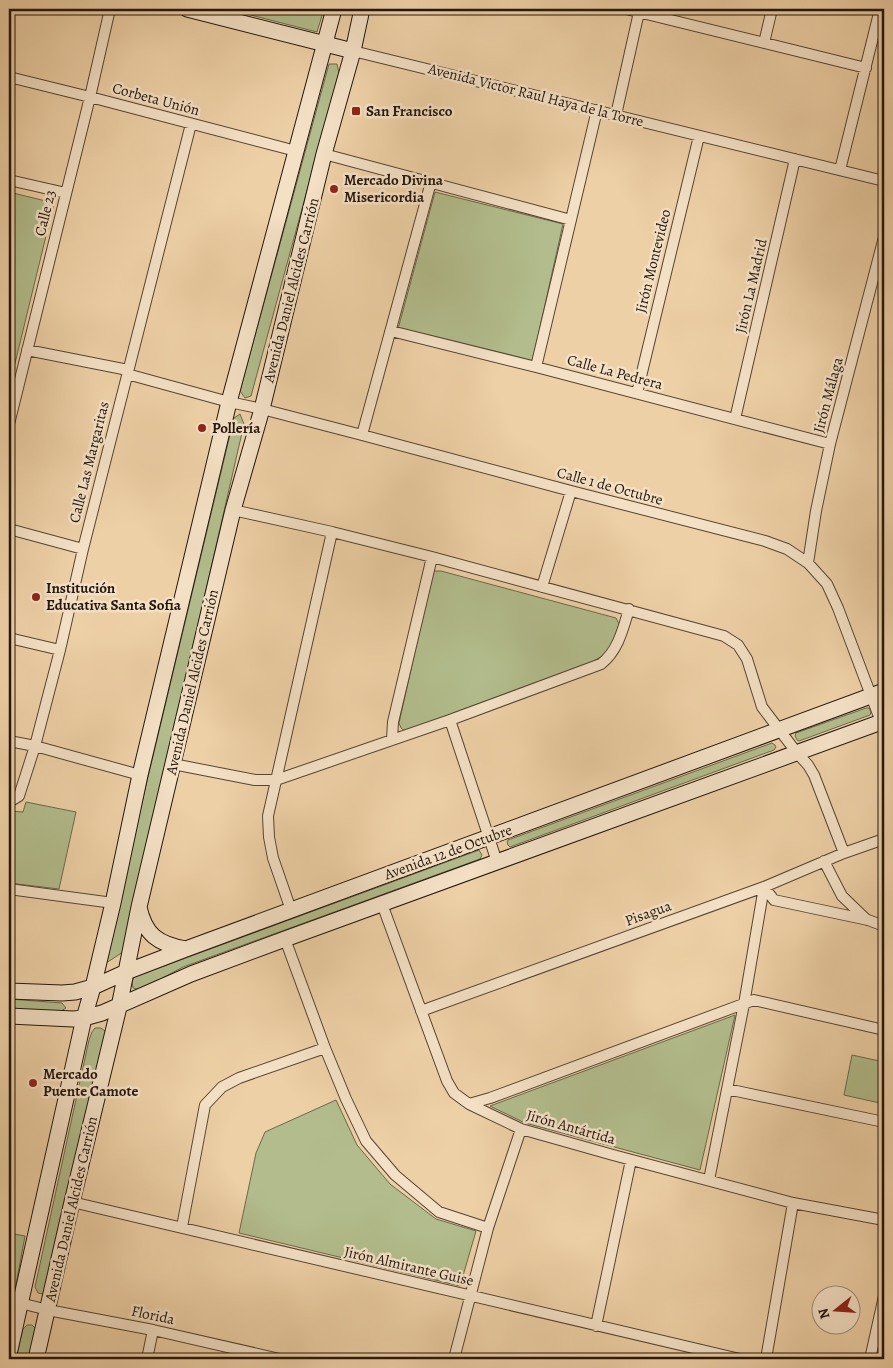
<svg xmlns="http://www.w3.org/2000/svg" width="893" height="1368" viewBox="0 0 893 1368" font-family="Alegreya,serif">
	<rect width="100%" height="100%" fill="#eed0a6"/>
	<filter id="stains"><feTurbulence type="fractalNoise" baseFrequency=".004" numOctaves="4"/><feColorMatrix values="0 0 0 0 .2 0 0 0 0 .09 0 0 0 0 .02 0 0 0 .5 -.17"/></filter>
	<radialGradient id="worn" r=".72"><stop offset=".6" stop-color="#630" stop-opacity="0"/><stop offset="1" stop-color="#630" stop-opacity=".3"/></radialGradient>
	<path fill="#b2bc8c" stroke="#6a694c" d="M 227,9 L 324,9 L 317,32 Z
		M 329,64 L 337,64 L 339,73 L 251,396 L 245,398 L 240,391 Z
		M 9,192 L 54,203 L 9,388 Z
		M 435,192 L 563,224 L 532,363 L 398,329 Z
		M 240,414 L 244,424 L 123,952 L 103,965 L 234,418 Z
		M 433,571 L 441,571 L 616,618 L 619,624 L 613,644 L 602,656 L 592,662 L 405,731 L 401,728 L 399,723 Z
		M 866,708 L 869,708 L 871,712 L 870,715 L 799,741 L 797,740 L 795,736 L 796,733 Z
		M 772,743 L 775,745 L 776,747 L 774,750 L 510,847 L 508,845 L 507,842 L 508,840 Z
		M 26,802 L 76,812 L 59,889 L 9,883 L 9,811 L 23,812 Z
		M 479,850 L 482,855 L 480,859 L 183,967 L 140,990 L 133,988 L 132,982 L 134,977 Z
		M 9,999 L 62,1003 L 66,1008 L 61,1011 L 9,1010 Z
		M 735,1015 L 700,1170 L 525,1123 L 490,1106 Z
		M 95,1028 L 101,1028 L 105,1031 L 105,1040 L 46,1290 L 43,1294 L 38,1293 L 35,1287 L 89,1040 L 92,1032 Z
		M 852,1055 L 884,1062 L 884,1104 L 844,1095 Z
		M 336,1100 L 357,1145 L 390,1184 L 436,1219 L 476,1231 L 460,1286 L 239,1233 L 256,1153 L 265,1132 Z
		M 9,1233 L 25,1236 L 9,1322 Z
		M 27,1325 L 32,1325 L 36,1329 L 30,1359 L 16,1359 L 23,1329 Z"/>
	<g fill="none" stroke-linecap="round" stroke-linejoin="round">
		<defs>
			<path id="street" d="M 626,9 L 866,68
				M 764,43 L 772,9
				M 353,51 L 884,181
				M 9,77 L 90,97 L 296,151
				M 616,115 L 639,12
				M 324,154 L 571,220
				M 840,170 L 880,9
				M 9,180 L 66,193
				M 391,331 L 536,367 L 830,444
				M 27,350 L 128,370
				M 536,367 L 597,110
				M 127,374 L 229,402 L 262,409 L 362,435 L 571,491 L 765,541 L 787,549 L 808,563 L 827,584 L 838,608 L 881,722
				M 637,393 L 699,136
				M 735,419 L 795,159
				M 9,424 L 90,97 L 110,9
				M 362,435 L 431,182
				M 233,510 L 332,532 L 432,557 L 724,636 L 738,645 L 747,659 L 762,707 L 797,753 L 808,765 L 814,775 L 844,853
				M 9,529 L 83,549
				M 808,563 L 816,511 L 830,444 L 884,237
				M 542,587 L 571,491
				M 9,638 L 60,650
				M 450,720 L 497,862
				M 392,739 L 393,722 L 432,557
				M 9,741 L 35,746 L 140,775
				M 173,764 L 255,780 L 276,780 L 450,720 L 601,664 C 618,651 623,629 629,609
				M 9,802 L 19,796 L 35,746 L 60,650 L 83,549 L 191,124
				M 824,861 L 842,896 L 867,920
				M 764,887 L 774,900 L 868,920 L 884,926
				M 9,889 L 113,903
				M 382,904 L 447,1081 L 454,1093 L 469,1104 L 521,1129 L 613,1155 L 793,1203 L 884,1220
				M 291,910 L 273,858 L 269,837 L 268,816 L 332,532
				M 285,939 L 325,1048 L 346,1099 L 366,1141 L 395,1175 L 439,1212 L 488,1228
				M 421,1011 L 764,887 L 844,853 L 884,839
				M 727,1089 L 884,1122
				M 469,1104 L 490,1098 L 754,1000 L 884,1030
				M 709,1180 L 744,1004 L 764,887
				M 72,1202 L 740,1359
				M 182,1227 L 205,1105 L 222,1087 L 239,1078 L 325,1048
				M 20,1303 L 48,1310 L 153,1330 L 280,1359
				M 596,1326 L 631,1160
				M 147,1359 L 153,1330
				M 454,1359 L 488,1228 L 521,1129
				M 766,1359 L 793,1203
				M 870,1359 L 884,1296"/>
			<path id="secondary" d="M 187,9 L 353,51
				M 139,907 C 145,935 158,944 186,949
				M 9,991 L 62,993 L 75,992 L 93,987 L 126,972 L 186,949 L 884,691
				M 9,1016 L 73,1019 L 84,1018 L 102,1013 L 191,974 L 285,939 L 884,721
				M 9,1354 L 84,1018 L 93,987 L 113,903 L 140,775 L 229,402 L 334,9
				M 36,1359 L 72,1202 L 119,1007 L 139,907 L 233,510 L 262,409 L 324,154 L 353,51 L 362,9"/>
		</defs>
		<use href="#street" stroke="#564433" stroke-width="12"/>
		<use href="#secondary" stroke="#23160d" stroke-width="17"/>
		<use href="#street" stroke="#f4e0c5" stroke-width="10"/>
		<use href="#secondary" stroke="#f4e0c5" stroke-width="15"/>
	</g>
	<g fill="#8f2418" stroke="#f4e0c5" stroke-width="2">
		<rect x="351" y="106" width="10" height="10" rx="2.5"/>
		<circle cx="334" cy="189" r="5"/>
		<circle cx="202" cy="428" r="5"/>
		<circle cx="36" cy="597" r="5"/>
		<circle cx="33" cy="1083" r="5"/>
	</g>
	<g text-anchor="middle" stroke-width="5" stroke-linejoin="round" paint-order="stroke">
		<g font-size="15" fill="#23160d" stroke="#f4e0c5">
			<text transform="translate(536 95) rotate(14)" y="5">Avenida Victor Raul Haya de la Torre</text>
			<text transform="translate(156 99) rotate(15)" y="5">Corbeta Unión</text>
			<text transform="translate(45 213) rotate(-76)" y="5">Calle 23</text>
			<text transform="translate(653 261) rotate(-76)" y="5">Jirón Montevideo</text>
			<text transform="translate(751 286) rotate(-77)" y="5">Jirón La Madrid</text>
			<text transform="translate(291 290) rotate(-76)" y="5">Avenida Daniel Alcides Carrión</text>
			<text transform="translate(615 372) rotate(15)" y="5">Calle La Pedrera</text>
			<text transform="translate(828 395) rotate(-75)" y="5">Jirón Málaga</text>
			<text transform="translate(89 462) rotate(-76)" y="5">Calle Las Margaritas</text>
			<text transform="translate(610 486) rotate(15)" y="5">Calle 1 de Octubre</text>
			<text transform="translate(192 682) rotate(-77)" y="5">Avenida Daniel Alcides Carrión</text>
			<text transform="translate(448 852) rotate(-20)" y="5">Avenida 12 de Octubre</text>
			<text transform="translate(648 913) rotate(-20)" y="5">Pisagua</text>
			<text transform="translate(571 1127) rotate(16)" y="5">Jirón Antártida</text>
			<text transform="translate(71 1209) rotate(-77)" y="5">Avenida Daniel Alcides Carrión</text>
			<text transform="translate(409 1266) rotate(13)" y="5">Jirón Almirante Guise</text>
			<text transform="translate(153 1315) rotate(12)" y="5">Florida</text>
		</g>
		<g font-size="15" font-weight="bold" fill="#23160d" stroke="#f4e0c5" text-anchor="start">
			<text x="366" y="116">San Francisco</text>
			<text x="344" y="185">Mercado Divina<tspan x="344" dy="17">Misericordia</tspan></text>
			<text x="212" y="433">Pollería</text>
			<text x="46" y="593">Institución<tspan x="46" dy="17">Educativa Santa Sofia</tspan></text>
			<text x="43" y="1079">Mercado<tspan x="43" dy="17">Puente Camote</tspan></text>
		</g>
	</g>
	<rect width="893" height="1368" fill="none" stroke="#eed0a6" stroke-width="30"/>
	<rect x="10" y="10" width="873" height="1348" fill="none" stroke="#23160d" stroke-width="2.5"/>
	<rect x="15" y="15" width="863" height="1338" fill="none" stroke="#23160d"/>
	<g transform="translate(836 1310) rotate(253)"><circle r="24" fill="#f4e0c5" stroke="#a08f7b"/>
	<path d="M0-4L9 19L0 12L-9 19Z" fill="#8f2418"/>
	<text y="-8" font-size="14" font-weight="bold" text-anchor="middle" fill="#23160d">N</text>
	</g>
	<rect width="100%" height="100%" filter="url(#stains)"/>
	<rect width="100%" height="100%" fill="url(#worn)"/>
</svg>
